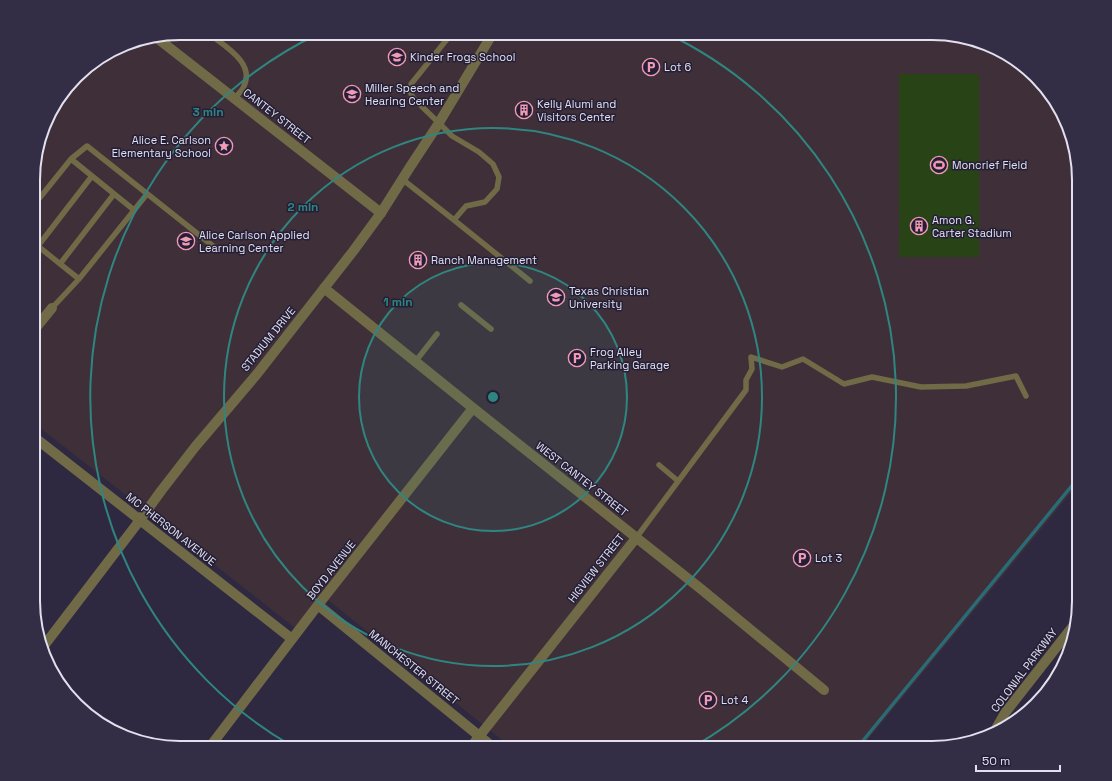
<svg xmlns="http://www.w3.org/2000/svg" width="1112" height="781" viewBox="0 0 1112 781" font-family="'Space Grotesk',sans-serif">
	<rect width="100%" height="100%" fill="#2e2940"/>
	<path fill="#3f2f39" d="M 180,33 L 941,33 L 979,41 L 1021,63 L 1059,107 L 1079,171 L 1079,483 L 861,748 L 512,748 L 322,595 L 295,628 L 34,423 L 34,161 L 48,115 L 83,70 L 124,44 Z"/>
	<path fill="#284417" d="M 899,74 L 979,74 L 979,257 L 899,257 Z"/>
	<g fill="none" stroke-linecap="round" stroke-linejoin="round">
		<path stroke="#296c78" stroke-width="3.5" d="M 857,748 L 1079,477"/>
		<path stroke="#716a47" stroke-width="5.5" d="M 208,33 C 224,46 257,63 243,88 C 241,92 237,95 235,98
			M 452,33 L 411,84 L 410,92 L 414,99 L 439,123 L 452,136 L 479,152 L 493,164 L 499,177 L 497,189 L 485,202 L 466,206 L 454,220
			M 477,33 L 488,40
			M 71,159 L 134,210
			M 402,179 L 454,220 L 530,281
			M 34,205 L 71,159 L 87,146 L 213,246
			M 34,243 L 79,279
			M 38,246 L 92,176
			M 60,264 L 114,194
			M 461,305 L 491,329
			M 52,308 L 79,279 L 147,194
			M 415,362 L 437,334
			M 659,465 L 678,481
			M 636,538 L 746,390 L 746,380 L 752,369 L 751,357 L 782,367 L 803,359 L 844,384 L 872,377 L 921,387 L 966,386 L 1016,376 L 1026,396"/>
		<path stroke="#716a47" stroke-width="10" d="M 324,288 L 473,408 L 701,589 L 824,690
			M 34,330 L 52,308
			M 34,437 L 292,639
			M 318,605 L 494,748
			M 43,647 L 140,520 L 161,491 L 195,447 L 257,374 L 354,250 L 381,213 L 157,38
			M 993,734 L 1005,713 L 1077,621
			M 209,748 L 318,605 L 473,408
			M 470,748 L 636,538"/>
		<path stroke="#716a47" stroke-width="10" d="M 381,213 L 410,167 L 437,126 L 493,33"/>
	</g>
	<circle cx="493" cy="397" r="134" fill="#2f8681" fill-opacity=".12"/>
	<g fill="none" stroke="#2f8681" stroke-width="2">
		<circle cx="493" cy="397" r="134"/>
		<circle cx="493" cy="397" r="269"/>
		<path d="M292 746A403 403 0 0 1 320 33M666 33A403 403 0 0 1 691 748"/>
	</g>
	<defs>
		<symbol id="school-ring" viewBox="-11 -11 22 22"><circle r="9.5" fill="#241f36" stroke="#f09ab4" stroke-width="1.5"/><path d="M0-5L7-2L0 1L-7-2ZM-4 1L0 2.5L4 1V4Q0 6-4 4Z" fill="#f09ab4"/></symbol>
		<symbol id="parking-ring" viewBox="-11 -11 22 22"><circle r="9.5" fill="#241f36" stroke="#f09ab4" stroke-width="1.5"/><path d="M-3.5-5.5H1a3.5 3.5 0 0 1 0 7H-1V5.5H-3.5ZM-1-3.4V-.6H.8a1.4 1.4 0 0 0 0-2.8Z" fill="#f09ab4"/></symbol>
		<symbol id="building-ring" viewBox="-11 -11 22 22"><circle r="9.5" fill="#241f36" stroke="#f09ab4" stroke-width="1.5"/><path d="M-4-6H4V6H1V3H-1V6H-4ZM-2.5-4.3h1.7v1.8h-1.7ZM.8-4.3h1.7v1.8H.8ZM-2.5-1h1.7V.8h-1.7ZM.8-1h1.7V.8H.8Z" fill="#f09ab4"/></symbol>
		<symbol id="sight-ring" viewBox="-11 -11 22 22"><circle r="9.5" fill="#241f36" stroke="#f09ab4" stroke-width="1.5"/><path d="M0-6L1.8-2.2L6-1.7L2.9 1.2L3.7 5.4L0 3.3L-3.7 5.4L-2.9 1.2L-6-1.7L-1.8-2.2Z" fill="#f09ab4"/></symbol>
		<symbol id="stadium-ring" viewBox="-11 -11 22 22"><circle r="9.5" fill="#241f36" stroke="#f09ab4" stroke-width="1.5"/><path d="M0-5a6.5 5 0 1 0 0 10a6.5 5 0 1 0 0-10ZM-3.5-1.8h7v3.6h-7Z" fill="#f09ab4"/></symbol>
		<symbol id="university-ring" viewBox="-11 -11 22 22"><circle r="9.5" fill="#241f36" stroke="#f09ab4" stroke-width="1.5"/><path d="M0-5L7-2L0 1L-7-2ZM-4 1L0 2.5L4 1V4Q0 6-4 4Z" fill="#f09ab4"/></symbol>
	</defs>
	<g fill-rule="evenodd">
		<use href="#school-ring" x="387" y="47" width="20" height="20"/>
		<use href="#parking-ring" x="641" y="57" width="20" height="20"/>
		<use href="#school-ring" x="342" y="84" width="20" height="20"/>
		<use href="#building-ring" x="514" y="100" width="20" height="20"/>
		<use href="#sight-ring" x="214" y="136" width="20" height="20"/>
		<use href="#stadium-ring" x="929" y="155" width="20" height="20"/>
		<use href="#building-ring" x="909" y="216" width="20" height="20"/>
		<use href="#school-ring" x="176" y="231" width="20" height="20"/>
		<use href="#building-ring" x="408" y="250" width="20" height="20"/>
		<use href="#university-ring" x="546" y="287" width="20" height="20"/>
		<use href="#parking-ring" x="567" y="348" width="20" height="20"/>
		<use href="#parking-ring" x="792" y="548" width="20" height="20"/>
		<use href="#parking-ring" x="698" y="690" width="20" height="20"/>
	</g>
	<g text-anchor="middle" stroke-width="3" stroke-linejoin="round" paint-order="stroke">
		<g font-size="11" fill="#e2e0ef" stroke="#241f36" text-anchor="start">
			<text x="410" y="61">Kinder Frogs School</text>
			<text x="664" y="71">Lot 6</text>
			<text x="365" y="92">Miller Speech and<tspan x="365" dy="13">Hearing Center</tspan></text>
			<text x="537" y="108">Kelly Alumi and<tspan x="537" dy="13">Visitors Center</tspan></text>
			<text x="211" y="144" text-anchor="end">Alice E. Carlson<tspan x="211" dy="13">Elementary School</tspan></text>
			<text x="952" y="169">Moncrief Field</text>
			<text x="932" y="224">Amon G.<tspan x="932" dy="13">Carter Stadium</tspan></text>
			<text x="199" y="239">Alice Carlson Applied<tspan x="199" dy="13">Learning Center</tspan></text>
			<text x="431" y="264">Ranch Management</text>
			<text x="569" y="295">Texas Christian<tspan x="569" dy="13">University</tspan></text>
			<text x="590" y="356">Frog Alley<tspan x="590" dy="13">Parking Garage</tspan></text>
			<text x="815" y="562">Lot 3</text>
			<text x="721" y="704">Lot 4</text>
		</g>
		<g font-size="11" fill="#e2e0ef" stroke="#241f36">
			<text transform="translate(277 116) rotate(38)" y="4">CANTEY STREET</text>
			<text transform="translate(268 339) rotate(-51)" y="4">STADIUM DRIVE</text>
			<text transform="translate(582 479) rotate(38)" y="4">WEST CANTEY STREET</text>
			<text transform="translate(171 529) rotate(38)" y="4">MC PHERSON AVENUE</text>
			<text transform="translate(596 568) rotate(-52)" y="4">HIGVIEW STREET</text>
			<text transform="translate(331 570) rotate(-52)" y="4">BOYD AVENUE</text>
			<text transform="translate(414 667) rotate(39)" y="4">MANCHESTER STREET</text>
			<text transform="translate(1024 670) rotate(-53)" y="4">COLONIAL PARKWAY</text>
		</g>
	</g>
	<path d="M0 0H1112V781H0ZM180 40H932A140 140 0 0 1 1072 180V601A140 140 0 0 1 932 741H180A140 140 0 0 1 40 601V180A140 140 0 0 1 180 40Z" fill="#332e45" fill-rule="evenodd"/>
	<path fill="none" stroke="#e2e0ef" stroke-width="2" d="M180 40H932A140 140 0 0 1 1072 180V601A140 140 0 0 1 932 741H180A140 140 0 0 1 40 601V180A140 140 0 0 1 180 40Z"/>
	<circle cx="493" cy="397" r="6" fill="#2f8681" stroke="#241f36" stroke-width="2"/>
	<g font-size="12" text-anchor="middle" font-weight="bold" fill="#2f8681" stroke="#241f36" stroke-width="3" stroke-linejoin="round" paint-order="stroke">
		<text x="208" y="116">3 min</text>
		<text x="303" y="211">2 min</text>
		<text x="398" y="306">1 min</text>
	</g>
	<path d="M976 765v6h84v-6" fill="none" stroke="#e2e0ef" stroke-width="2"/>
	<text x="982" y="765" font-size="12" fill="#e2e0ef" stroke="#241f36" stroke-width="3" paint-order="stroke">50 m</text>
</svg>
